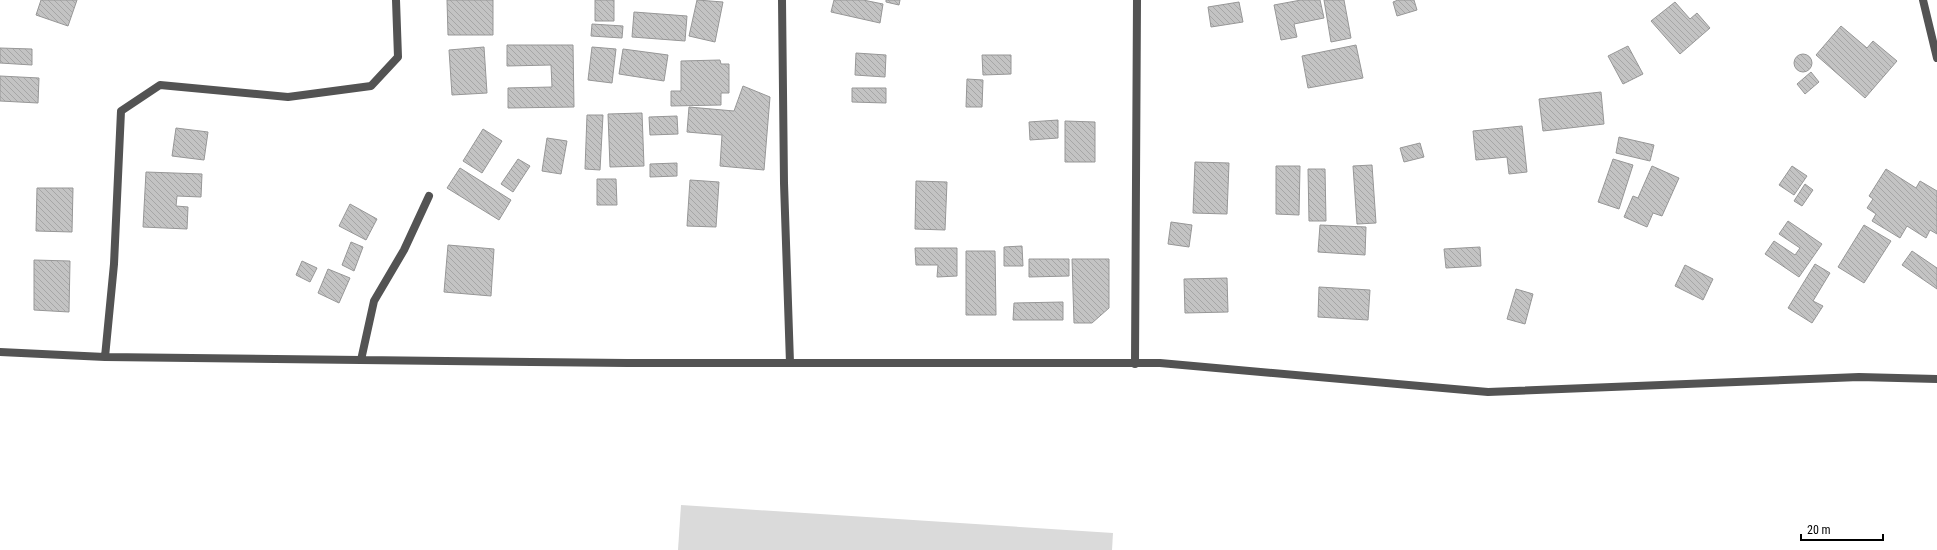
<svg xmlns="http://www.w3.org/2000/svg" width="1937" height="550" viewBox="0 0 1937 550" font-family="'Roboto Condensed',sans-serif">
	<defs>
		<pattern id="building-back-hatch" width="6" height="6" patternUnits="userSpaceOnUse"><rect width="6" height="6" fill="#c3c3c3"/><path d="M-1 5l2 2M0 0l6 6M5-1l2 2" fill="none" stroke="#a6a6a6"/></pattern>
	</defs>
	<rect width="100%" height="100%" fill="#fff"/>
	<path fill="#dadada" d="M 681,505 L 1113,533 L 1112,550 L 678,550 Z"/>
	<path fill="url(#building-back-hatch)" stroke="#979797" d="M 41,0 L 77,0 L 68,26 L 36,15 Z
		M 447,0 L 493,0 L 493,35 L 448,35 Z
		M 595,0 L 614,0 L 614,21 L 595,21 Z
		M 697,0 L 723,2 L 715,42 L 689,36 Z
		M 834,0 L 863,0 L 883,4 L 880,23 L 831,12 Z
		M 886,0 L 900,0 L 899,5 L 886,2 Z
		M 1301,0 L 1320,0 L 1324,18 L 1294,24 L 1297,37 L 1281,40 L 1274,5 Z
		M 1324,0 L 1344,0 L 1351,38 L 1331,42 Z
		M 1398,0 L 1414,0 L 1417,10 L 1397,16 L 1393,2 Z
		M 1239,2 L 1243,22 L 1211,27 L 1208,7 Z
		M 1675,2 L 1690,19 L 1697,13 L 1710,28 L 1680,54 L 1651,21 Z
		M 634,12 L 687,16 L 685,41 L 632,37 Z
		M 592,24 L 623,26 L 622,38 L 591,36 Z
		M 1841,26 L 1867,48 L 1873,41 L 1897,61 L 1865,98 L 1816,55 Z
		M 507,45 L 573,45 L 574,107 L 508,108 L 508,88 L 552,87 L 551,65 L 507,66 Z
		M 1356,45 L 1363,78 L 1308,88 L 1302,56 Z
		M 1628,46 L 1643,74 L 1623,84 L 1608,56 Z
		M 484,47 L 487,93 L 452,95 L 449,50 Z
		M 592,47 L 616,49 L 612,83 L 588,80 Z
		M 0,48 L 32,49 L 32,65 L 0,63 Z
		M 623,49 L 668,55 L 664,81 L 619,74 Z
		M 856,53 L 886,55 L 885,77 L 855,75 Z
		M1794 63a9 9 0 1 1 18 0a9 9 0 1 1-18 0Z
		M 982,55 L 1011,55 L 1011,74 L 983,75 Z
		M 720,60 L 721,64 L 729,64 L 729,93 L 721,93 L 721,105 L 671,106 L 671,91 L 681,91 L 681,61 Z
		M 1811,72 L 1819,82 L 1805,94 L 1797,84 Z
		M 0,76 L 39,78 L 38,103 L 0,101 Z
		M 967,79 L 983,80 L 982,107 L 966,107 Z
		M 743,86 L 770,97 L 764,170 L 720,166 L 722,135 L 687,132 L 689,107 L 734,111 Z
		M 852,88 L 886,88 L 886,103 L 852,102 Z
		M 1601,92 L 1604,124 L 1543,131 L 1539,99 Z
		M 642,113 L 644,166 L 610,167 L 608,114 Z
		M 587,115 L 603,115 L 600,170 L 585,169 Z
		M 677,116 L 678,134 L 650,135 L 649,117 Z
		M 1058,120 L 1058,138 L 1030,140 L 1029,122 Z
		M 1065,121 L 1095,122 L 1095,162 L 1065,162 Z
		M 1522,126 L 1527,172 L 1509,174 L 1507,157 L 1476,160 L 1473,131 Z
		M 176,128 L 208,132 L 204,160 L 172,156 Z
		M 483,129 L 502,141 L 482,173 L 463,161 Z
		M 1619,137 L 1654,145 L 1650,161 L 1616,153 Z
		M 547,138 L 567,141 L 561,174 L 542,171 Z
		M 1420,143 L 1424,157 L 1404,162 L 1400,148 Z
		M 518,159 L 530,166 L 513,192 L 501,184 Z
		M 1613,159 L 1633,165 L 1619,209 L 1598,202 Z
		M 1195,162 L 1229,163 L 1227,214 L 1193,213 Z
		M 677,163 L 677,176 L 650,177 L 650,164 Z
		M 1372,165 L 1376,223 L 1357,224 L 1353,166 Z
		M 1276,166 L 1300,166 L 1299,215 L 1276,214 Z
		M 1652,166 L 1679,178 L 1662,216 L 1653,213 L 1647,227 L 1624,217 L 1633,196 L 1638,198 Z
		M 1792,166 L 1807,176 L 1794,195 L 1779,185 Z
		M 460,168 L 511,200 L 499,220 L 447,188 Z
		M 1308,169 L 1325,169 L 1326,221 L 1309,221 Z
		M 1886,169 L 1916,188 L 1920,181 L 1937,191 L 1937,234 L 1930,230 L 1926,238 L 1907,226 L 1900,238 L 1872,221 L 1876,214 L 1867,208 L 1873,199 L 1869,196 Z
		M 146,172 L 202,174 L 201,197 L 177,196 L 176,206 L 188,207 L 187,229 L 143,227 Z
		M 597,179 L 616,179 L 617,205 L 597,205 Z
		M 690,180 L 719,182 L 716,227 L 687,226 Z
		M 916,181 L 947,182 L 945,230 L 915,229 Z
		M 1805,184 L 1813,190 L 1802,206 L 1794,201 Z
		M 37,188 L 73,188 L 72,232 L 36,231 Z
		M 350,204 L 377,219 L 366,240 L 339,226 Z
		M 1788,221 L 1822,244 L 1799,277 L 1765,254 L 1774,241 L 1795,255 L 1800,248 L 1779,234 Z
		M 1171,222 L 1192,225 L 1189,247 L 1168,244 Z
		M 1320,225 L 1366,227 L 1365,255 L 1318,252 Z
		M 1864,225 L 1891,241 L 1864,283 L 1838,267 Z
		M 351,242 L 363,247 L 354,271 L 342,265 Z
		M 448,245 L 494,249 L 491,296 L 444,292 Z
		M 1022,246 L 1023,266 L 1004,266 L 1004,247 Z
		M 1480,247 L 1481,266 L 1446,268 L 1444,249 Z
		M 915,248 L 957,248 L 957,276 L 937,277 L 938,265 L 916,265 Z
		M 966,251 L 995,251 L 996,315 L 966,315 Z
		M 1912,251 L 1937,268 L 1937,289 L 1902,265 Z
		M 1029,259 L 1069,259 L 1069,276 L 1029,277 Z
		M 1072,259 L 1109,259 L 1109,308 L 1092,323 L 1074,323 Z
		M 34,260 L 70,261 L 69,312 L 34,310 Z
		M 302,261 L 317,268 L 310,282 L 296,275 Z
		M 1815,264 L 1830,273 L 1813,301 L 1823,306 L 1812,323 L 1788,308 Z
		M 1685,265 L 1713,279 L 1703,300 L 1675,286 Z
		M 328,269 L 350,278 L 339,303 L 318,293 Z
		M 1227,278 L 1228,312 L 1185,313 L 1184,279 Z
		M 1319,287 L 1370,290 L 1368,320 L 1318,317 Z
		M 1516,289 L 1533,294 L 1525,324 L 1507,319 Z
		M 1063,302 L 1063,320 L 1013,320 L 1014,303 Z"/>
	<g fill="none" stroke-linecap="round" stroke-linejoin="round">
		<path stroke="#535353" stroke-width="8" d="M 396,0 L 398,57 L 371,86 L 288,97 L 160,85 L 121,111 L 114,264 L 105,357 L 627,363 L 1160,363 L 1488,392 L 1859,377 L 1937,379
			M 782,0 L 784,183 L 790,363
			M 1923,0 L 1937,58
			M 0,352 L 105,357
			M 361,360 L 374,301 L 404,250 L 429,196
			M 1135,364 L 1137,0"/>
	</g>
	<path d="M1801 534v6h82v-6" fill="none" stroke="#000000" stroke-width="2"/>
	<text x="1807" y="534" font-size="12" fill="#000000" stroke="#ffffff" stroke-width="3" paint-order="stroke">20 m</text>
</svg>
